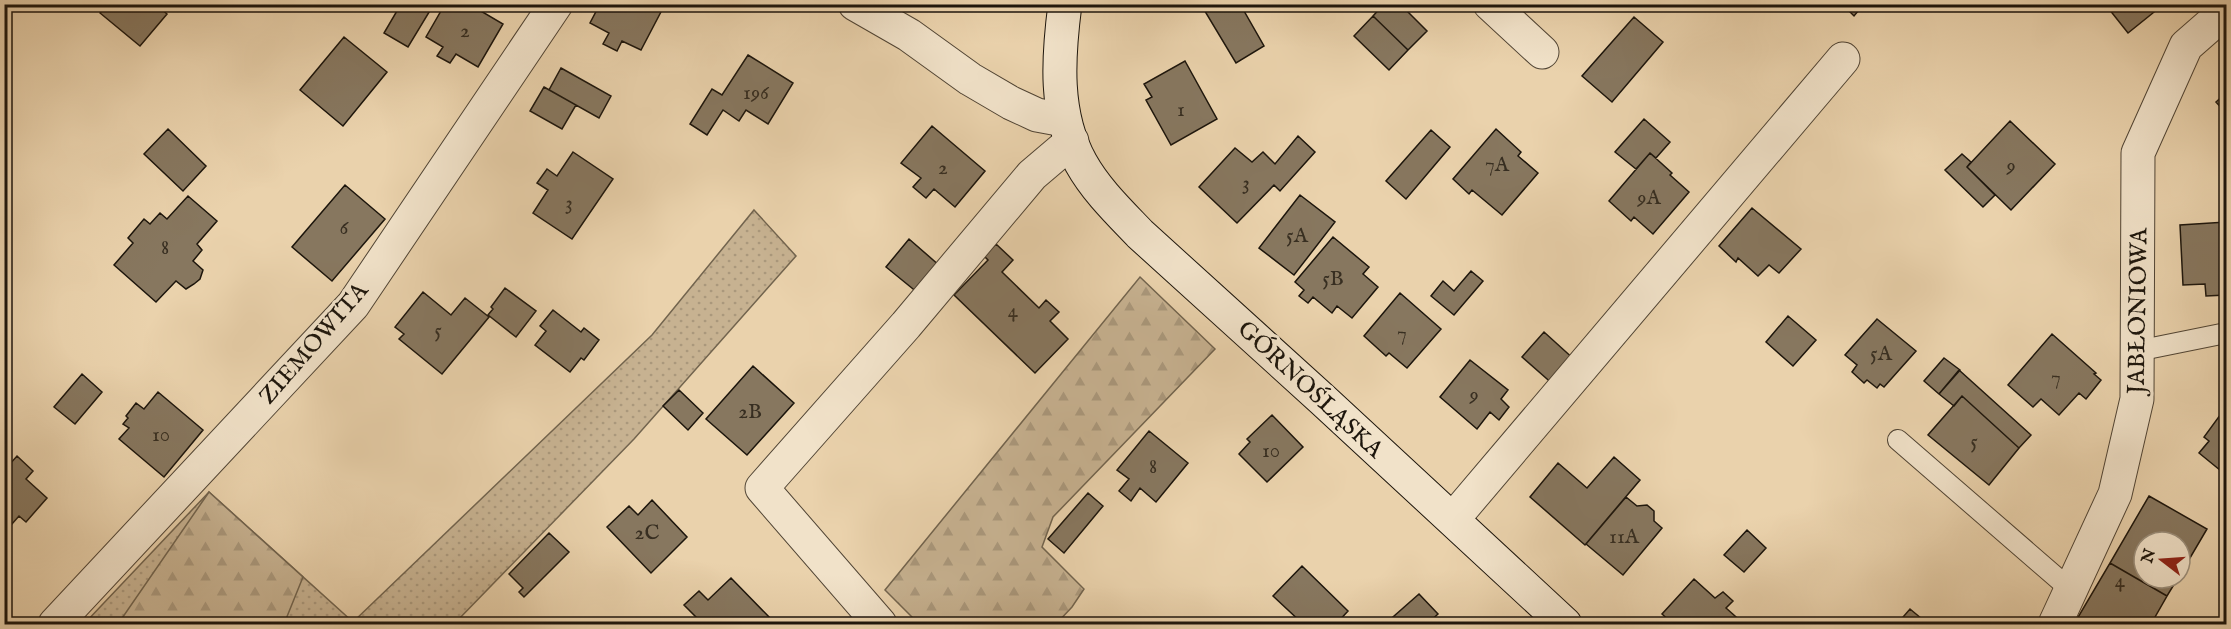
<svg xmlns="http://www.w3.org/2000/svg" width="2231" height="629" viewBox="0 0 2231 629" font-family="'IM FELL English',serif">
	<defs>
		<pattern id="grass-dots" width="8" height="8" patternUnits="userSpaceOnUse" patternTransform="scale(1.5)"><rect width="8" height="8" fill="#c7b291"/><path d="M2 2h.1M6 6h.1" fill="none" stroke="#aa987c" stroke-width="1.8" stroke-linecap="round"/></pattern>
		<pattern id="forest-firs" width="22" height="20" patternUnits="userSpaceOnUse" patternTransform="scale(1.5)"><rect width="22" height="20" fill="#c7b291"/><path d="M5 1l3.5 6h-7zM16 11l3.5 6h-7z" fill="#aa987c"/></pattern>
	</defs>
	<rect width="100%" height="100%" fill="#ead2ac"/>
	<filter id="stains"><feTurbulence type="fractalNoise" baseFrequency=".00333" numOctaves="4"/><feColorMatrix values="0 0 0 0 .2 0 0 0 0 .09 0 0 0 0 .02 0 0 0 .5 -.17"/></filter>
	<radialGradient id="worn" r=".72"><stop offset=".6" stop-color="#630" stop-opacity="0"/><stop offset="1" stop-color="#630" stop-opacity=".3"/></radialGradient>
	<path fill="url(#grass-dots)" stroke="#72644e" stroke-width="1.5" d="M 754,210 L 796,256 L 634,439 L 454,624 L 84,624 L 209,492 L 353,622 L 652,335 Z"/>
	<path fill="url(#forest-firs)" stroke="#72644e" stroke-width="1.5" d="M 1140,277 L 1215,349 L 1053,517 L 1042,547 L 1084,589 L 1072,607 L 1056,624 L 919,624 L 885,590 Z
		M 209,492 L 303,577 L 284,624 L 118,624 Z"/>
	<path fill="#87775f" stroke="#1c150c" stroke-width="1.5" d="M 107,4 L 156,4 L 167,14 L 140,46 L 100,13 Z
		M 401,4 L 434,4 L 408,47 L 384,33 Z
		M 445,4 L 469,4 L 503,24 L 478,67 L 456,54 L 450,63 L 437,56 L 443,47 L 426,37 Z
		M 600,4 L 657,4 L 663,8 L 641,50 L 622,41 L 617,51 L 603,44 L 609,33 L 590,23 Z
		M 1209,4 L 1240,4 L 1264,46 L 1236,63 L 1203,8 Z
		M 1384,4 L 1400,4 L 1427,31 L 1408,50 L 1373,16 Z
		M 1842,4 L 1864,4 L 1854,16 Z
		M 2105,4 L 2164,4 L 2128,33 Z
		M 1373,16 L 1408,50 L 1389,70 L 1354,36 Z
		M 1634,17 L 1663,42 L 1612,102 L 1582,76 Z
		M 344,37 L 387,72 L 343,126 L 300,90 Z
		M 748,55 L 793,83 L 768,124 L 746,110 L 739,121 L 723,110 L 707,135 L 690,124 L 712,89 L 722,95 Z
		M 1185,61 L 1217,119 L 1171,145 L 1146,100 L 1152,97 L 1144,84 Z
		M 561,68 L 611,96 L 599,118 L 549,90 Z
		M 544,87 L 576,105 L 562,129 L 530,111 Z
		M 2226,93 L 2226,113 L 2216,102 Z
		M 1644,119 L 1670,142 L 1656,158 L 1650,153 L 1636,169 L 1615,152 Z
		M 2010,121 L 2055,164 L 2011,210 L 1967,167 Z
		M 932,126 L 985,171 L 955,207 L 934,189 L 926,198 L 913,187 L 921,178 L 901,163 Z
		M 168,129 L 206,166 L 183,191 L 144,154 Z
		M 1496,129 L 1521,152 L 1518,156 L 1538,173 L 1502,215 L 1472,190 L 1469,194 L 1453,179 Z
		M 1431,130 L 1450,147 L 1406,199 L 1386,181 Z
		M 1298,136 L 1315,152 L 1280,191 L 1274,185 L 1237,223 L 1199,187 L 1235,148 L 1252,162 L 1263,152 L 1275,164 Z
		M 573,152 L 613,179 L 572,239 L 533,213 L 548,190 L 537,183 L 547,169 L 557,176 Z
		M 1650,153 L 1672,173 L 1670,175 L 1689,192 L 1653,234 L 1634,217 L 1631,221 L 1609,201 Z
		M 1962,154 L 1971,162 L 1967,167 L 1995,195 L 1983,207 L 1945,170 Z
		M 345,185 L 385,219 L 332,281 L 292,247 Z
		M 1300,195 L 1335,222 L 1294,275 L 1259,248 Z
		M 188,196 L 217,221 L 197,244 L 202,250 L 193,261 L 203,270 L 200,279 L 194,284 L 186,289 L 176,281 L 156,302 L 114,265 L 133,243 L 128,238 L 144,219 L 150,224 L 160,213 L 167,219 Z
		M 1752,208 L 1801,249 L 1779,273 L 1769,265 L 1758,276 L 1738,258 L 1736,262 L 1719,246 Z
		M 2226,222 L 2226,295 L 2206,296 L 2205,284 L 2183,285 L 2180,225 Z
		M 1333,237 L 1369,267 L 1363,274 L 1378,287 L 1352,318 L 1337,306 L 1332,313 L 1313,297 L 1308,303 L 1299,296 L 1304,290 L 1295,282 Z
		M 909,239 L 940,266 L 918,293 L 886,267 Z
		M 996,244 L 1013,260 L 1002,272 L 1039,308 L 1046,300 L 1059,312 L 1050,321 L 1068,339 L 1035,373 L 954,295 L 988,260 L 984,256 Z
		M 1471,271 L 1483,281 L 1454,315 L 1431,296 L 1443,281 L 1454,291 Z
		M 505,288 L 536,311 L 516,337 L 488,315 L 493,309 L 491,307 Z
		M 423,292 L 451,315 L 465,298 L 489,317 L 442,374 L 399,339 L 404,334 L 395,327 Z
		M 1400,293 L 1441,329 L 1407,368 L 1389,353 L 1386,356 L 1364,336 Z
		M 553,310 L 581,332 L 584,328 L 599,340 L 584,360 L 581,358 L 570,372 L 535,345 L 546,331 L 540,326 Z
		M 1788,316 L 1816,340 L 1793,366 L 1766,342 Z
		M 1877,319 L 1916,351 L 1884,387 L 1880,384 L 1877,388 L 1867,380 L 1864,383 L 1852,372 L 1857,365 L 1845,355 Z
		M 1544,332 L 1576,361 L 1555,386 L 1522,357 Z
		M 2052,334 L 2096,373 L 2094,374 L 2101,380 L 2086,399 L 2079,393 L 2059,415 L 2041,399 L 2033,407 L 2008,385 Z
		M 1944,358 L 1960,370 L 1939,394 L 1924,381 Z
		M 1470,360 L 1508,390 L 1501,399 L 1509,407 L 1499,420 L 1490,412 L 1477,429 L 1440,397 Z
		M 753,366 L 794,403 L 747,455 L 706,419 Z
		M 1959,370 L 2031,435 L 2019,448 L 1962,396 L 1954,406 L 1939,394 Z
		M 82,374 L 102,392 L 75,424 L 54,407 Z
		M 679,390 L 703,413 L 688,430 L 663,406 Z
		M 158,392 L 203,430 L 164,477 L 119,439 L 129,428 L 123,424 L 128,418 L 126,416 L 136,403 L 144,409 Z
		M 1962,396 L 2019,448 L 1989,485 L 1928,435 Z
		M 2226,407 L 2226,475 L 2199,453 L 2209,441 L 2204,437 Z
		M 1272,415 L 1303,447 L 1267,482 L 1239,454 L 1250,442 L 1247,439 Z
		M 1149,431 L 1188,463 L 1156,502 L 1140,488 L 1131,501 L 1119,491 L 1129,479 L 1117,470 Z
		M 17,456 L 33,471 L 26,479 L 47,498 L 26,522 L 19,516 L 4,533 L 4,461 L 9,465 Z
		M 1614,457 L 1640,480 L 1585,545 L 1530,497 L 1558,463 L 1587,488 Z
		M 1088,493 L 1103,506 L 1064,553 L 1048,539 Z
		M 2149,496 L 2207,529 L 2180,575 L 2180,542 L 2144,542 L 2144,578 L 2178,578 L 2167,596 L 2110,563 Z
		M 1626,497 L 1637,506 L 1647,505 L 1654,511 L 1654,521 L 1662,528 L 1623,575 L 1586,544 Z
		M 652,500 L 687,537 L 651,573 L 607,527 L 629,506 L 638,515 Z
		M 1747,530 L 1766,548 L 1744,572 L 1724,555 Z
		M 549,533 L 569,552 L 524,597 L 519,592 L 523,588 L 509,574 Z
		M 2110,563 L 2167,596 L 2151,624 L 2074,624 Z
		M 1302,566 L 1348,611 L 1336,624 L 1303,624 L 1273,596 Z
		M 731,578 L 772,620 L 767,624 L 703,624 L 684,605 L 699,591 L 708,600 Z
		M 1694,579 L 1715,598 L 1723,592 L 1733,601 L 1726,608 L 1744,624 L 1673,624 L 1662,614 Z
		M 1419,594 L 1438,614 L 1427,624 L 1385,624 Z
		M 1910,609 L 1928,624 L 1897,624 Z"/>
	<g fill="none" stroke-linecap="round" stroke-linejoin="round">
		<defs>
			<path id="lane" d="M 2137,351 L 2226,333
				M 1898,440 L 2071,590"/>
			<path id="street" d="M 855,4 L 909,35 L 970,79 L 1011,103 L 1037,115 L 1064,120
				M 1490,4 L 1542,52
				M 1453,519 L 1843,59
				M 55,624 L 353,305 L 556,4
				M 880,624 L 762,488 L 906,325 L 1032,175 L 1072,141
				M 2055,624 L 2115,494 L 2137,399 L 2138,153 L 2186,46 L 2226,11"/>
			<path id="secondary" d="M 1065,4 C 1058,58 1054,114 1081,163 C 1096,190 1119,212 1140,234 L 1323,400 L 1565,624"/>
		</defs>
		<use href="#lane" stroke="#504434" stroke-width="22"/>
		<use href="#street" stroke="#504434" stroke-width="35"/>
		<use href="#secondary" stroke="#1c150c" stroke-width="35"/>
		<use href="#lane" stroke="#f1e2c9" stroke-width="20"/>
		<use href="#street" stroke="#f1e2c9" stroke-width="33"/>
		<use href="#secondary" stroke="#f1e2c9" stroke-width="33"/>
	</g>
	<g text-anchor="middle" stroke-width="6" stroke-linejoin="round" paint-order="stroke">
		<g font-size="21" fill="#372e21">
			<text x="465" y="37">2</text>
			<text x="756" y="99">196</text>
			<text x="1181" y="116">1</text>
			<text x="1497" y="171">7A</text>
			<text x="2011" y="172">9</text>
			<text x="943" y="174">2</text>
			<text x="1246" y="189">3</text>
			<text x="1649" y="204">9A</text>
			<text x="569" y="209">3</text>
			<text x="344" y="234">6</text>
			<text x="1297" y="242">5A</text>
			<text x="165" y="254">8</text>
			<text x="1333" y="285">5B</text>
			<text x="1013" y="317">4</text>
			<text x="438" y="337">5</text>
			<text x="1402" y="340">7</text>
			<text x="1881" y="360">5A</text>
			<text x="2056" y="384">7</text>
			<text x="1474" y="401">9</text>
			<text x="750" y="418">2B</text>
			<text x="161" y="441">10</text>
			<text x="1974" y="448">5</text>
			<text x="1271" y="457">10</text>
			<text x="1153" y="473">8</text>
			<text x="647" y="539">2C</text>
			<text x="1624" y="543">11A</text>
			<text x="2120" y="587">4</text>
		</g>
		<g font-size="24" fill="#1c150c" stroke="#f1e2c9">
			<text transform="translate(2137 311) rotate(-89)" y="8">JABŁONIOWA</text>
			<text transform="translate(313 343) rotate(-49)" y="8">ZIEMOWITA</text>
			<text transform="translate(1311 389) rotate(43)" y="8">GÓRNOŚLĄSKA</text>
		</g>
	</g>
	<rect width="2231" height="629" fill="none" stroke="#ead2ac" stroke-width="24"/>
	<rect x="6" y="6" width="2219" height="617" fill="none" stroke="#1c150c" stroke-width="3"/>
	<rect x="12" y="12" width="2207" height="605" fill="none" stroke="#1c150c" stroke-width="1.5"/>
	<g transform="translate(2162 560) rotate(287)"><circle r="28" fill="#f1e2c9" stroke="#9c907d" stroke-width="1.5"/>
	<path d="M0-4.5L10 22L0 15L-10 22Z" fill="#8f2418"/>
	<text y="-9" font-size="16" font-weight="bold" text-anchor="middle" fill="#1c150c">N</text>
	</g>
	<rect width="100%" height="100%" filter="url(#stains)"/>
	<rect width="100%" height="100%" fill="url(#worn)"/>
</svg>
